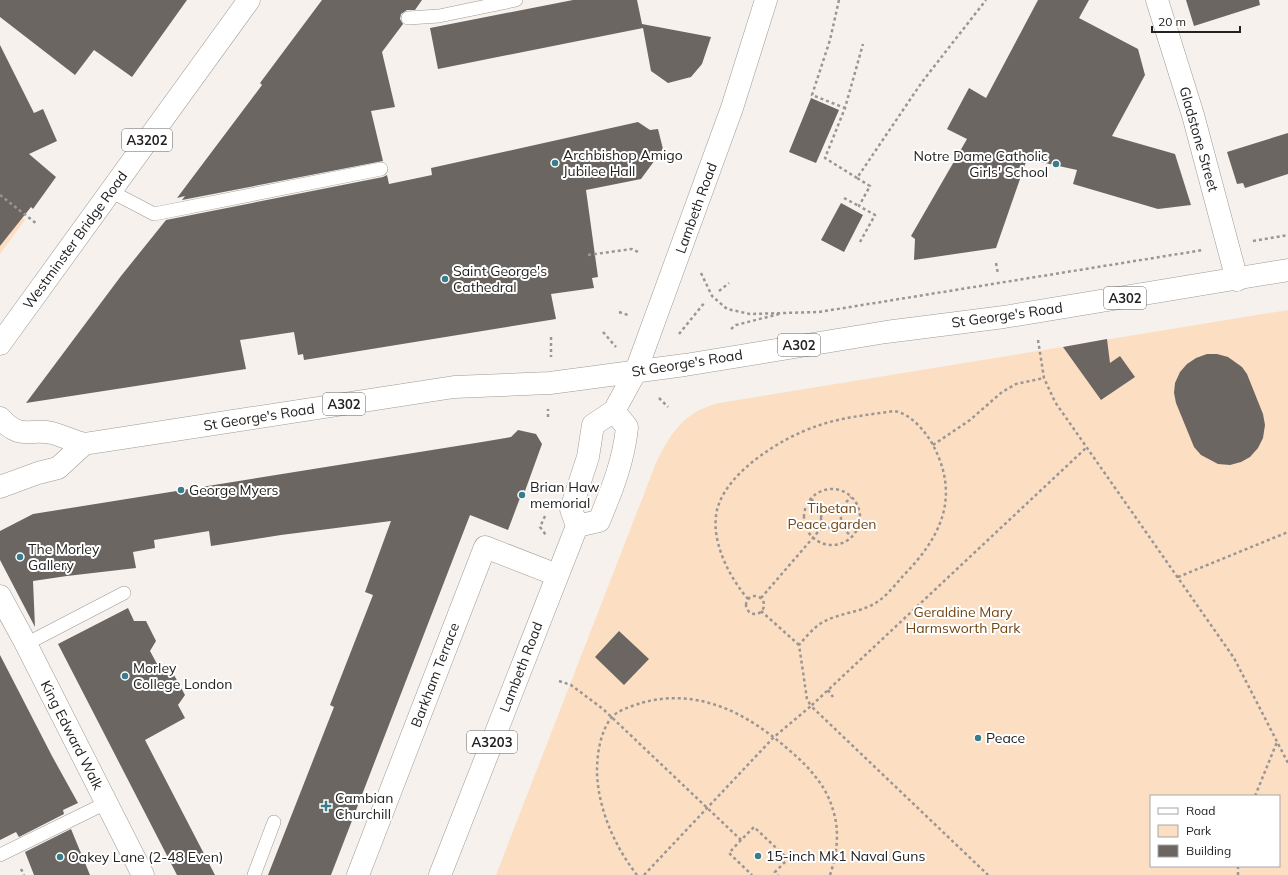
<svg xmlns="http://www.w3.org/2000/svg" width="1288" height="875" viewBox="0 0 1288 875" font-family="Mulish,sans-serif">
	<rect width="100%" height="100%" fill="#f6f1ec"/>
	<path fill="#fcdec3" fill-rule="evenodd" d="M 3,203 L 25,220 L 0,254 L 0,246 L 11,233 L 0,225 Z
		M 1288,310 L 1288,875 L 496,875 L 656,463 C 671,432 684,412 719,403 ZM 1151,796 L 1279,796 L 1279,866 L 1151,866 Z"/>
	<path fill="#6b6662" d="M 0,0 L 187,0 L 132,77 L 94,50 L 75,75 L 0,17 Z
		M 322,0 L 422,0 L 415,10 L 407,10 L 401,14 L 400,19 L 403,24 L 382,52 L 395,107 L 371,111 L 383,161 L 182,200 L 185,196 L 177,198 L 262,85 L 260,83 Z
		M 573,0 L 637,0 L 642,24 L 711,37 L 702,64 L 691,77 L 668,83 L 651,71 L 643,28 L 438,69 L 430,28 Z
		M 1038,0 L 1089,0 L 1079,18 L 1138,49 L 1145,75 L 1112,136 L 1175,154 L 1191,205 L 1158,209 L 1073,184 L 1077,170 L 1027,159 L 996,248 L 914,260 L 915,239 L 911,236 L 967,139 L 947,129 L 969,88 L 986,98 Z
		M 1186,0 L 1259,0 L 1260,5 L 1194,26 Z
		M 0,45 L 34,113 L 43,109 L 57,141 L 29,154 L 56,177 L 33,209 L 31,207 L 0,246 Z
		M 811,98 L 839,110 L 816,163 L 789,152 Z
		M 638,122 L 650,130 L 658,129 L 663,149 L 641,179 L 586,190 L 598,277 L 592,278 L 594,288 L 551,294 L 556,319 L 304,360 L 303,354 L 298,355 L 294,332 L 240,340 L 246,369 L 26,403 L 121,276 L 166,220 L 383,177 L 387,175 L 389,184 L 432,175 L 431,168 Z
		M 1288,133 L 1288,174 L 1245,188 L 1243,183 L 1237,184 L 1227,152 Z
		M 841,203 L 863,215 L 844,252 L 821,240 Z
		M 1107,339 L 1110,363 L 1120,356 L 1135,377 L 1101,400 L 1063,347 Z
		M 1207,354 L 1217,354 L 1228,357 L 1242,367 L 1247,374 L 1263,414 L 1265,425 L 1263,438 L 1258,448 L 1250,457 L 1241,462 L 1230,465 L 1218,464 L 1201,455 L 1194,447 L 1176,403 L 1174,393 L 1175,383 L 1180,372 L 1187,364 L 1196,358 Z
		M 518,430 L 536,434 L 542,444 L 525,491 L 523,490 L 508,530 L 470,515 L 331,875 L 268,875 L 334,707 L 330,705 L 373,595 L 365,592 L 391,521 L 281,535 L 211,546 L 209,531 L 154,540 L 155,548 L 133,552 L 136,568 L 67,576 L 33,581 L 35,627 L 0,560 L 0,531 L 33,514 L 482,442 L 511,437 Z
		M 128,608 L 134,621 L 146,621 L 156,641 L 150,651 L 163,675 L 174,675 L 185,695 L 178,705 L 185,718 L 145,740 L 215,875 L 177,875 L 58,644 Z
		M 619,631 L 649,659 L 624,685 L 595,657 Z
		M 0,655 L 52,756 L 78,803 L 63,810 L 64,814 L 19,837 L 16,832 L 0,840 Z
		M 71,829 L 90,875 L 34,875 L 25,852 Z"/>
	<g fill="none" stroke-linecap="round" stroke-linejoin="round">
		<defs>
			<path id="lane" d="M 408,18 L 439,16 L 516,0
				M 110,191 L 154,214 L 381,169
				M 26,644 L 124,593
				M 0,855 L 106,803
				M 254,875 L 274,822"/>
			<path id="street" d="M 1157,0 L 1193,115 L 1237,280
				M 636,371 L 732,108 L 766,0
				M 0,596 L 26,644 L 143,875
				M 358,875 L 485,547 L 557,575"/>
			<path id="primary" d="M 0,344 L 249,0
				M 0,418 C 21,441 30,428 52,433 C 63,436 73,441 84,444 L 454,387 L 550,383 L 685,365 L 886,332 L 1004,317 L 1288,270
				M 0,487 L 38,473 L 58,468 L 84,444
				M 577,526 L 599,521 C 612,490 624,460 627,427 L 614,411
				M 440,875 L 577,526 L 571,509 L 588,457 L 593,425 L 614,411 L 636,371"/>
		</defs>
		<use href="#lane" stroke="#9f9a95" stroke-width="14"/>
		<use href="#street" stroke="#9f9a95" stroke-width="23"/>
		<use href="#primary" stroke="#9f9a95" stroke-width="23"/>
		<path stroke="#9a9693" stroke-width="2.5" stroke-dasharray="3 3" stroke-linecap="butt" d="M 839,0 L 830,40 L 812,95 L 845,108
			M 857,178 L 825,158 L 845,108 L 863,44
			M 0,195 L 37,224
			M 844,198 L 859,206
			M 1253,241 L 1288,235
			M 860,242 L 875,215 L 859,206 L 870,186 L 857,178 L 922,82 L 986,0
			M 588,255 L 632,249 L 638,252
			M 996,263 L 998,274
			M 701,273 L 712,296 L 727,309 L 750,314 L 819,312 L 1203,250
			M 719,291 L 729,283
			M 619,312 L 628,315
			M 731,329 L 736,325 L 779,314
			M 603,332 L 616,347
			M 679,334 L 705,302
			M 551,337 L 551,357
			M 1038,340 L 1044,378 L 1055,402 L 1234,658 L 1288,763
			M 659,398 L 668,407
			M 548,417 L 548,409
			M 933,445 L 970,420 L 1002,392 L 1016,384 L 1044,378
			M804 517a28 28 0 1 1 56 0a28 28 0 1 1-56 0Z
			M 811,499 L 824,511
			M821 518a10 10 0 1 1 20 0a10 10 0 1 1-20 0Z
			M 838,511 L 851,497
			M 545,516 L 540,527 L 546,535
			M 838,524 L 852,537
			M 1178,577 L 1288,532
			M746 605a9 9 0 1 1 18 0a9 9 0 1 1-18 0Z
			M 761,598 L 824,525
			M 748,599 C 729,577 710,540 717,510 C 726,472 783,437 817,426 C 842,417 868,415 894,411 C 911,413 928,434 935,449 C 960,500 939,539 903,576 C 896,584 888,594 880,600 C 863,613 841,612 823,622 C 814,627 806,637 799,645 L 807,699 L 811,706 L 1087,447
			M 761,611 L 799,645
			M 559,681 L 571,685 L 603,709 L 741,840 L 754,827 L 788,859 L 775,872 L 778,875
			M 828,690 L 833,697
			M 1255,796 L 1277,742
			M 741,840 L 729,853 L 752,875
			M 21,869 L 24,875
			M 637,875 C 615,847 598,809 597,772 C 597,754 600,733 611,718 C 616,711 632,706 641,703 C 698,687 747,713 789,750 C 808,766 826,785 833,810 C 840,831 837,854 830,875
			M 644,875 L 774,737 L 811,706 L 988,875
			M 1238,875 L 1238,866"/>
		<use href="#lane" stroke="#fff" stroke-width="13"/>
		<use href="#street" stroke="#fff" stroke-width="22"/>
		<use href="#primary" stroke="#fff" stroke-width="22"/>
	</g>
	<g fill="#387d8b" stroke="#fff" stroke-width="1.5">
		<circle cx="555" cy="163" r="4"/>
		<circle cx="1056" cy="164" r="4"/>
		<circle cx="445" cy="279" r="4"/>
		<circle cx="181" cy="490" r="4"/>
		<circle cx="522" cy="495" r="4"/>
		<circle cx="20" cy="557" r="4"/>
		<circle cx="125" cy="676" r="4"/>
		<circle cx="978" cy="738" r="4"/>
		<path d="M324 800h4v4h4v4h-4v4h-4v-4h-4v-4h4z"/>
		<circle cx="758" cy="856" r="4"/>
		<circle cx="60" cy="857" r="4"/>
	</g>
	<g text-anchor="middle" stroke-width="4" stroke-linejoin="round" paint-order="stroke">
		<g fill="#fff" stroke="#666464" stroke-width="1">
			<rect x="122" y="129" width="50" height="22" rx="3"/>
			<rect x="1104" y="287" width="42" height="22" rx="3"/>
			<rect x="778" y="334" width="42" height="22" rx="3"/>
			<rect x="323" y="393" width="42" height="22" rx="3"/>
			<rect x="467" y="731" width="50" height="22" rx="3"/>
		</g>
		<g font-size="13" font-weight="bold" fill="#242221">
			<text x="147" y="145">A3202</text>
			<text x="1125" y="303">A302</text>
			<text x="799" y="350">A302</text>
			<text x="344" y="409">A302</text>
			<text x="492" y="747">A3203</text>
		</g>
		<g font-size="14" fill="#242221" stroke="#fff">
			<text transform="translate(1199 139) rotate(74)" y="5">Gladstone Street</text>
			<text transform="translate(696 208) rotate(-70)" y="5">Lambeth Road</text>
			<text transform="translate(75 240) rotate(-54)" y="5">Westminster Bridge Road</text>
			<text transform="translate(1007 315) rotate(-8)" y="5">St George's Road</text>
			<text transform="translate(687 363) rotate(-9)" y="5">St George's Road</text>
			<text transform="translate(259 417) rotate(-9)" y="5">St George's Road</text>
			<text transform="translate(521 667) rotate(-69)" y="5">Lambeth Road</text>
			<text transform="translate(435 675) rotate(-69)" y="5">Barkham Terrace</text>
			<text transform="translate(72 735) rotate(63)" y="5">King Edward Walk</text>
		</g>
		<g font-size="14" fill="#242221" stroke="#fff" text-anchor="start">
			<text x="563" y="160">Archbishop Amigo<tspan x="563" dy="16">Jubilee Hall</tspan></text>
			<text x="1048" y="161" text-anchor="end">Notre Dame Catholic<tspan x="1048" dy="16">Girls' School</tspan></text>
			<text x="453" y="276">Saint George's<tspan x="453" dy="16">Cathedral</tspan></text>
			<text x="530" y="492">Brian Haw<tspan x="530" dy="16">memorial</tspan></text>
			<text x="189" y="495">George Myers</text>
			<text x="28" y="554">The Morley<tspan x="28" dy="16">Gallery</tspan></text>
			<text x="133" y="673">Morley<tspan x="133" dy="16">College London</tspan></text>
			<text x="986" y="743">Peace</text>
			<text x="335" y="803">Cambian<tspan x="335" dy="16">Churchill</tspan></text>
			<text x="766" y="861">15-inch Mk1 Naval Guns</text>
			<text x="68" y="862">Oakey Lane (2-48 Even)</text>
		</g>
		<g font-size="14" fill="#724514" stroke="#fff">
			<text x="832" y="513">Tibetan<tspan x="832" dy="16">Peace garden</tspan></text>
			<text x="963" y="617">Geraldine Mary<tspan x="963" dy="16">Harmsworth Park</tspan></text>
		</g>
	</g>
	<rect x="1150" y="795" width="130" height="72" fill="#ffffff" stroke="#a7a7a6"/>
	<rect x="1158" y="808" width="20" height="6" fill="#ffffff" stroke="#a7a7a6"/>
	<text x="1186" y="815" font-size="12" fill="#242221">Road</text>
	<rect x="1158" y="825" width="20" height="12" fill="#fcdec3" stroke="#a7a7a6"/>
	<text x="1186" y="835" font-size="12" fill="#242221">Park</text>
	<rect x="1158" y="845" width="20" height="12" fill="#6b6662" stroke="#a7a7a6"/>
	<text x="1186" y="855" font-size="12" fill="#242221">Building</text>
	<path d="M1152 26v6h88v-6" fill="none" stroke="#242221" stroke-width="2"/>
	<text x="1158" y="26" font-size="12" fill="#242221" stroke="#ffffff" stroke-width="3" paint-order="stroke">20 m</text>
</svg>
